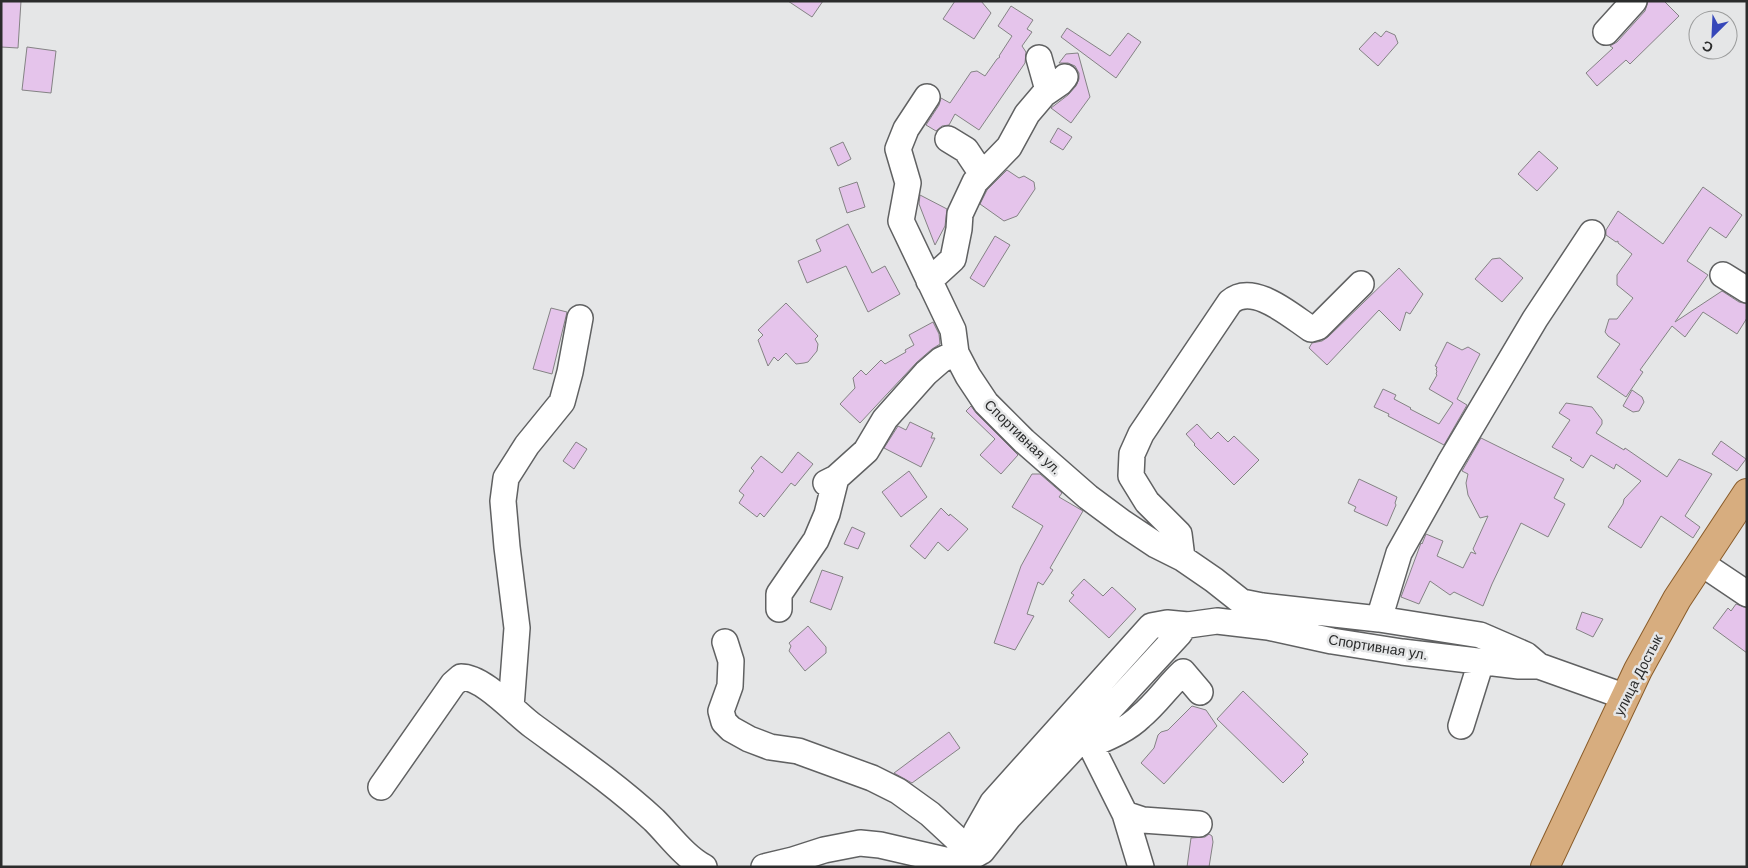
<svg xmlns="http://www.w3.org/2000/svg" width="1748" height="868" viewBox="0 0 1748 868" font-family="Helvetica,sans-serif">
	<rect width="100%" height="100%" fill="#e5e6e7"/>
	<path fill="#e5c4eb" stroke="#848384" d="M 1,1 L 21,1 L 18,48 L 1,47 Z
		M 788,1 L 823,1 L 812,17 Z
		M 955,1 L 981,1 L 991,13 L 974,39 L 943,19 Z
		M 1648,1 L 1664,1 L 1679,16 L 1630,64 L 1626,60 L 1597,86 L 1586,73 L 1613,48 L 1610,46 L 1617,42 L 1645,11 Z
		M 1011,6 L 1033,20 L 1027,29 L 1032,32 L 1022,46 L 1026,52 L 1025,63 L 979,130 L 955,114 L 949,125 L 942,126 L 936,131 L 926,125 L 939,105 L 941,98 L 950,103 L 971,72 L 977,71 L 985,76 L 997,59 L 1000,57 L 999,56 L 1012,36 L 998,26 Z
		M 1067,28 L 1110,56 L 1128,33 L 1141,42 L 1116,78 L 1061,37 Z
		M 1386,31 L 1395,35 L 1398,43 L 1378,66 L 1359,49 L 1375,32 L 1381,37 Z
		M 27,47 L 56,51 L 51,93 L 22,90 Z
		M 1078,53 L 1090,97 L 1071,123 L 1051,108 L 1068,95 L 1076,86 L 1079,79 L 1079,73 L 1075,66 L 1068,63 L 1059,63 L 1066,54 Z
		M 1058,128 L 1072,137 L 1063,150 L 1050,142 Z
		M 843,142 L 851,159 L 838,166 L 830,148 Z
		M 1539,151 L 1558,168 L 1537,191 L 1518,174 Z
		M 1007,170 L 1019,178 L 1024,176 L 1034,182 L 1035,189 L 1017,216 L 1004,221 L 980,204 L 987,190 Z
		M 857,182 L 865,207 L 847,213 L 839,188 Z
		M 1703,187 L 1742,215 L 1726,238 L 1710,227 L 1687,261 L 1708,275 L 1675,322 L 1722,291 L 1739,302 L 1747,304 L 1747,318 L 1737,334 L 1703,312 L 1685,337 L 1672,326 L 1640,370 L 1643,372 L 1626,397 L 1597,377 L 1620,344 L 1608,336 L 1605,332 L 1609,319 L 1617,319 L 1633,298 L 1617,285 L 1617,275 L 1632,254 L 1618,243 L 1618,241 L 1616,242 L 1606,235 L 1606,230 L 1618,211 L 1663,244 Z
		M 920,195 L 947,209 L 945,226 L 935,245 L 919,204 Z
		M 848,224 L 872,273 L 885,266 L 900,294 L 868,312 L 846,266 L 807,283 L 798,261 L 821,251 L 816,240 Z
		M 995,236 L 1010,245 L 984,287 L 970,278 Z
		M 1500,258 L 1523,278 L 1502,302 L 1475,279 L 1492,259 Z
		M 1399,268 L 1423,294 L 1410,314 L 1406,312 L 1400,331 L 1379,310 L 1327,365 L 1309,348 L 1312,343 L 1322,341 L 1328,337 Z
		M 786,303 L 818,336 L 815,339 L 818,344 L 817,351 L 808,362 L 804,363 L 796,364 L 786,353 L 778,361 L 774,357 L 768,366 L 758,340 L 763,335 L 758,330 Z
		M 551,308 L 567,312 L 552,374 L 533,369 Z
		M 933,322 L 939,334 L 940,344 L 932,349 L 917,362 L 860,423 L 840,404 L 855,388 L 853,378 L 861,370 L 866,375 L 881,360 L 885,364 L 906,352 L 905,350 L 914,345 L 909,335 Z
		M 1447,342 L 1462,350 L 1468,347 L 1480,354 L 1457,399 L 1467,405 L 1444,445 L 1388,416 L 1389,414 L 1374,407 L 1383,389 L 1396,395 L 1394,399 L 1411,408 L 1410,409 L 1439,424 L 1453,403 L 1429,389 L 1437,375 L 1436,374 L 1437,371 L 1436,370 L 1437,367 L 1435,366 Z
		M 1632,390 L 1642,397 L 1644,402 L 1639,411 L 1633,412 L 1623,406 Z
		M 1566,403 L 1592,407 L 1602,420 L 1602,424 L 1596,433 L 1624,450 L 1625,448 L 1667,477 L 1679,459 L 1712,474 L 1685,516 L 1700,527 L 1693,538 L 1661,516 L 1641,548 L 1608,527 L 1623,504 L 1624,499 L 1641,481 L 1616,464 L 1614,469 L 1591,455 L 1583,468 L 1570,460 L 1572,458 L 1552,447 L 1570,420 L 1559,413 Z
		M 971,406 L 976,413 L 1018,455 L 1001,474 L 980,455 L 995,439 L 966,411 Z
		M 910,422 L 933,433 L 931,438 L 935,438 L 921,467 L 884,448 L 898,426 L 906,430 Z
		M 1197,424 L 1211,439 L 1218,432 L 1228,442 L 1234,436 L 1259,460 L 1234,485 L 1194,445 L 1195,444 L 1186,434 Z
		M 1481,438 L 1564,479 L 1554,498 L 1565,504 L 1548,537 L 1521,523 L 1492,584 L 1483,606 L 1454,592 L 1450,595 L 1430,581 L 1419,604 L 1401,597 L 1421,543 L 1422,544 L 1426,534 L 1443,541 L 1437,556 L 1463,568 L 1471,552 L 1476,554 L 1473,549 L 1488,516 L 1480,518 L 1468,495 L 1466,483 L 1468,474 L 1462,471 Z
		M 1721,441 L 1746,459 L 1737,471 L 1712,454 Z
		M 576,442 L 587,449 L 574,469 L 563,461 Z
		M 798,452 L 813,464 L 795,486 L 791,483 L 764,517 L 760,513 L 757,517 L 739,503 L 744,495 L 739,491 L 754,471 L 751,468 L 761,456 L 782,473 Z
		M 909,471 L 927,497 L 901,517 L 882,492 Z
		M 1032,474 L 1040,474 L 1062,493 L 1059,497 L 1083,511 L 1050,568 L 1053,570 L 1043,585 L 1038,582 L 1027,614 L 1034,616 L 1015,650 L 994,643 L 1021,566 L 1043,526 L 1012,507 Z
		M 1359,479 L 1397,497 L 1395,503 L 1396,505 L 1387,526 L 1354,511 L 1356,507 L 1348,503 Z
		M 941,508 L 949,516 L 950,514 L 968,529 L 948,551 L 938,542 L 925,559 L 910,546 Z
		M 852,527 L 865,533 L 858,549 L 844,544 Z
		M 822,570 L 843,577 L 831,610 L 810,602 Z
		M 1084,579 L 1103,596 L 1112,587 L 1136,609 L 1109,638 L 1069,601 L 1074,595 L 1071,593 Z
		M 1736,604 L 1747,608 L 1747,653 L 1713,628 L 1728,608 L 1731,611 Z
		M 1582,612 L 1603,619 L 1593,637 L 1576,629 Z
		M 808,626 L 826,647 L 826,653 L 805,671 L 789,651 L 791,646 L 789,643 Z
		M 1243,691 L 1308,754 L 1302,760 L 1304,762 L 1283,783 L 1217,719 Z
		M 1192,706 L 1206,710 L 1217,726 L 1164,784 L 1141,763 L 1154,748 L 1158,735 L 1161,732 L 1168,730 Z
		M 949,732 L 960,748 L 912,783 L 894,773 Z
		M 1209,834 L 1212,836 L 1213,842 L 1209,867 L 1187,867 L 1191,838 L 1205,837 Z"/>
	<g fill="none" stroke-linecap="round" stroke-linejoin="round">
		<defs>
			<path id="minor" d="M 1606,32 L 1634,1
				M 1039,58 L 1048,90
				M 927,97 L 906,129 L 898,149 L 908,183 L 901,221 L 953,330 L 956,353 L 968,376 L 986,403 L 1024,441 L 1088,497 L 1123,523 L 1156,545 L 1182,558 L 1214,580 L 1257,614 L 1268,627
				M 948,139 L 966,150 L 982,174
				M 1723,275 L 1747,290
				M 929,281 L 953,259 L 959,229 L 960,214 L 975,182 L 1009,147 L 1027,114 L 1044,94 L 1060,83 L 1065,77
				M 826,483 L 836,478 L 866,451 L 885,419 L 926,373 L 941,360 L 956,353
				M 1182,558 L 1179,534 L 1147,502 L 1131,476 L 1132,454 L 1141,434 L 1230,302 C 1253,282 1290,315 1311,329 L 1318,327 L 1361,284
				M 1701,563 L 1747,594
				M 1242,602 L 1262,606 L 1379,619 L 1480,635 L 1526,655 L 1539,666 L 1626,697
				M 779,609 L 779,594 L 816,540 L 827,514 L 836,478
				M 1379,619 L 1399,553 L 1449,464 L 1535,319 L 1592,233
				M 725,642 L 731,661 L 730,686 L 721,711 L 724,722 L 731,729 L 749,739 L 770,747 L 798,751 L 872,778 L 898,791 L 930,814 L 957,839 L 968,859
				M 511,707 L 517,628 L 507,547 L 503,501 L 506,478 L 527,445 L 562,402 L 570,372 L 580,318
				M 1461,726 L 1481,662
				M 1093,744 C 1109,737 1128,729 1140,717 C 1156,704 1168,686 1183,672 L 1200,692
				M 381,787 L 453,684 L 461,677 C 484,677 515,713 533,726 C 574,756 616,785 654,820 C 670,836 684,856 704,867
				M 1125,814 L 1143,820 L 1199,824
				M 982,851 L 1008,818 L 1095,725
				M 764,867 L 793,860 L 824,850 L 860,843 L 880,845 L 949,861 L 968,859 L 982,851 L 976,832 L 993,802 L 1151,626 L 1167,623 L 1188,625 L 1217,621 L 1268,627 L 1332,641 L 1402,652 L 1519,666 L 1539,666
				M 1141,867 L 1125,814 L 1094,752 L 1092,736 L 1095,725 L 1179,634 L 1185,625"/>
			<path id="major" d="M 1545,867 L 1638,670 L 1677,599 L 1747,493"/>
		</defs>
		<use href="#minor" stroke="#606162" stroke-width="28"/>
		<use href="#major" stroke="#895c2a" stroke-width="30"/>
		<use href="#minor" stroke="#fff" stroke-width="25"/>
		<use href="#major" stroke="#d7ad7f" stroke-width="28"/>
	</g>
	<g text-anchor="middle" stroke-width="5" stroke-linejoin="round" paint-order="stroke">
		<g font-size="14" fill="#2b2c2c" stroke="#e5e6e7">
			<text transform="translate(1023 437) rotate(44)" y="5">Спортивная ул.</text>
			<text transform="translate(1378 647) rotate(9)" y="5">Спортивная ул.</text>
			<text transform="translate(1638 675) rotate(-63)" y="5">улица Достык</text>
		</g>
	</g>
	<rect width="1748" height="868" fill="none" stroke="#2b2c2c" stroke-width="5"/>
	<g transform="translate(1713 35) rotate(204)"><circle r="24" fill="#e5e6e7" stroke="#9b9c9c"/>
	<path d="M0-4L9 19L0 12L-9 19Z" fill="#3647b9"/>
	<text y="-8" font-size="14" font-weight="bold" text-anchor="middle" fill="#2b2c2c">С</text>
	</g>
</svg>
